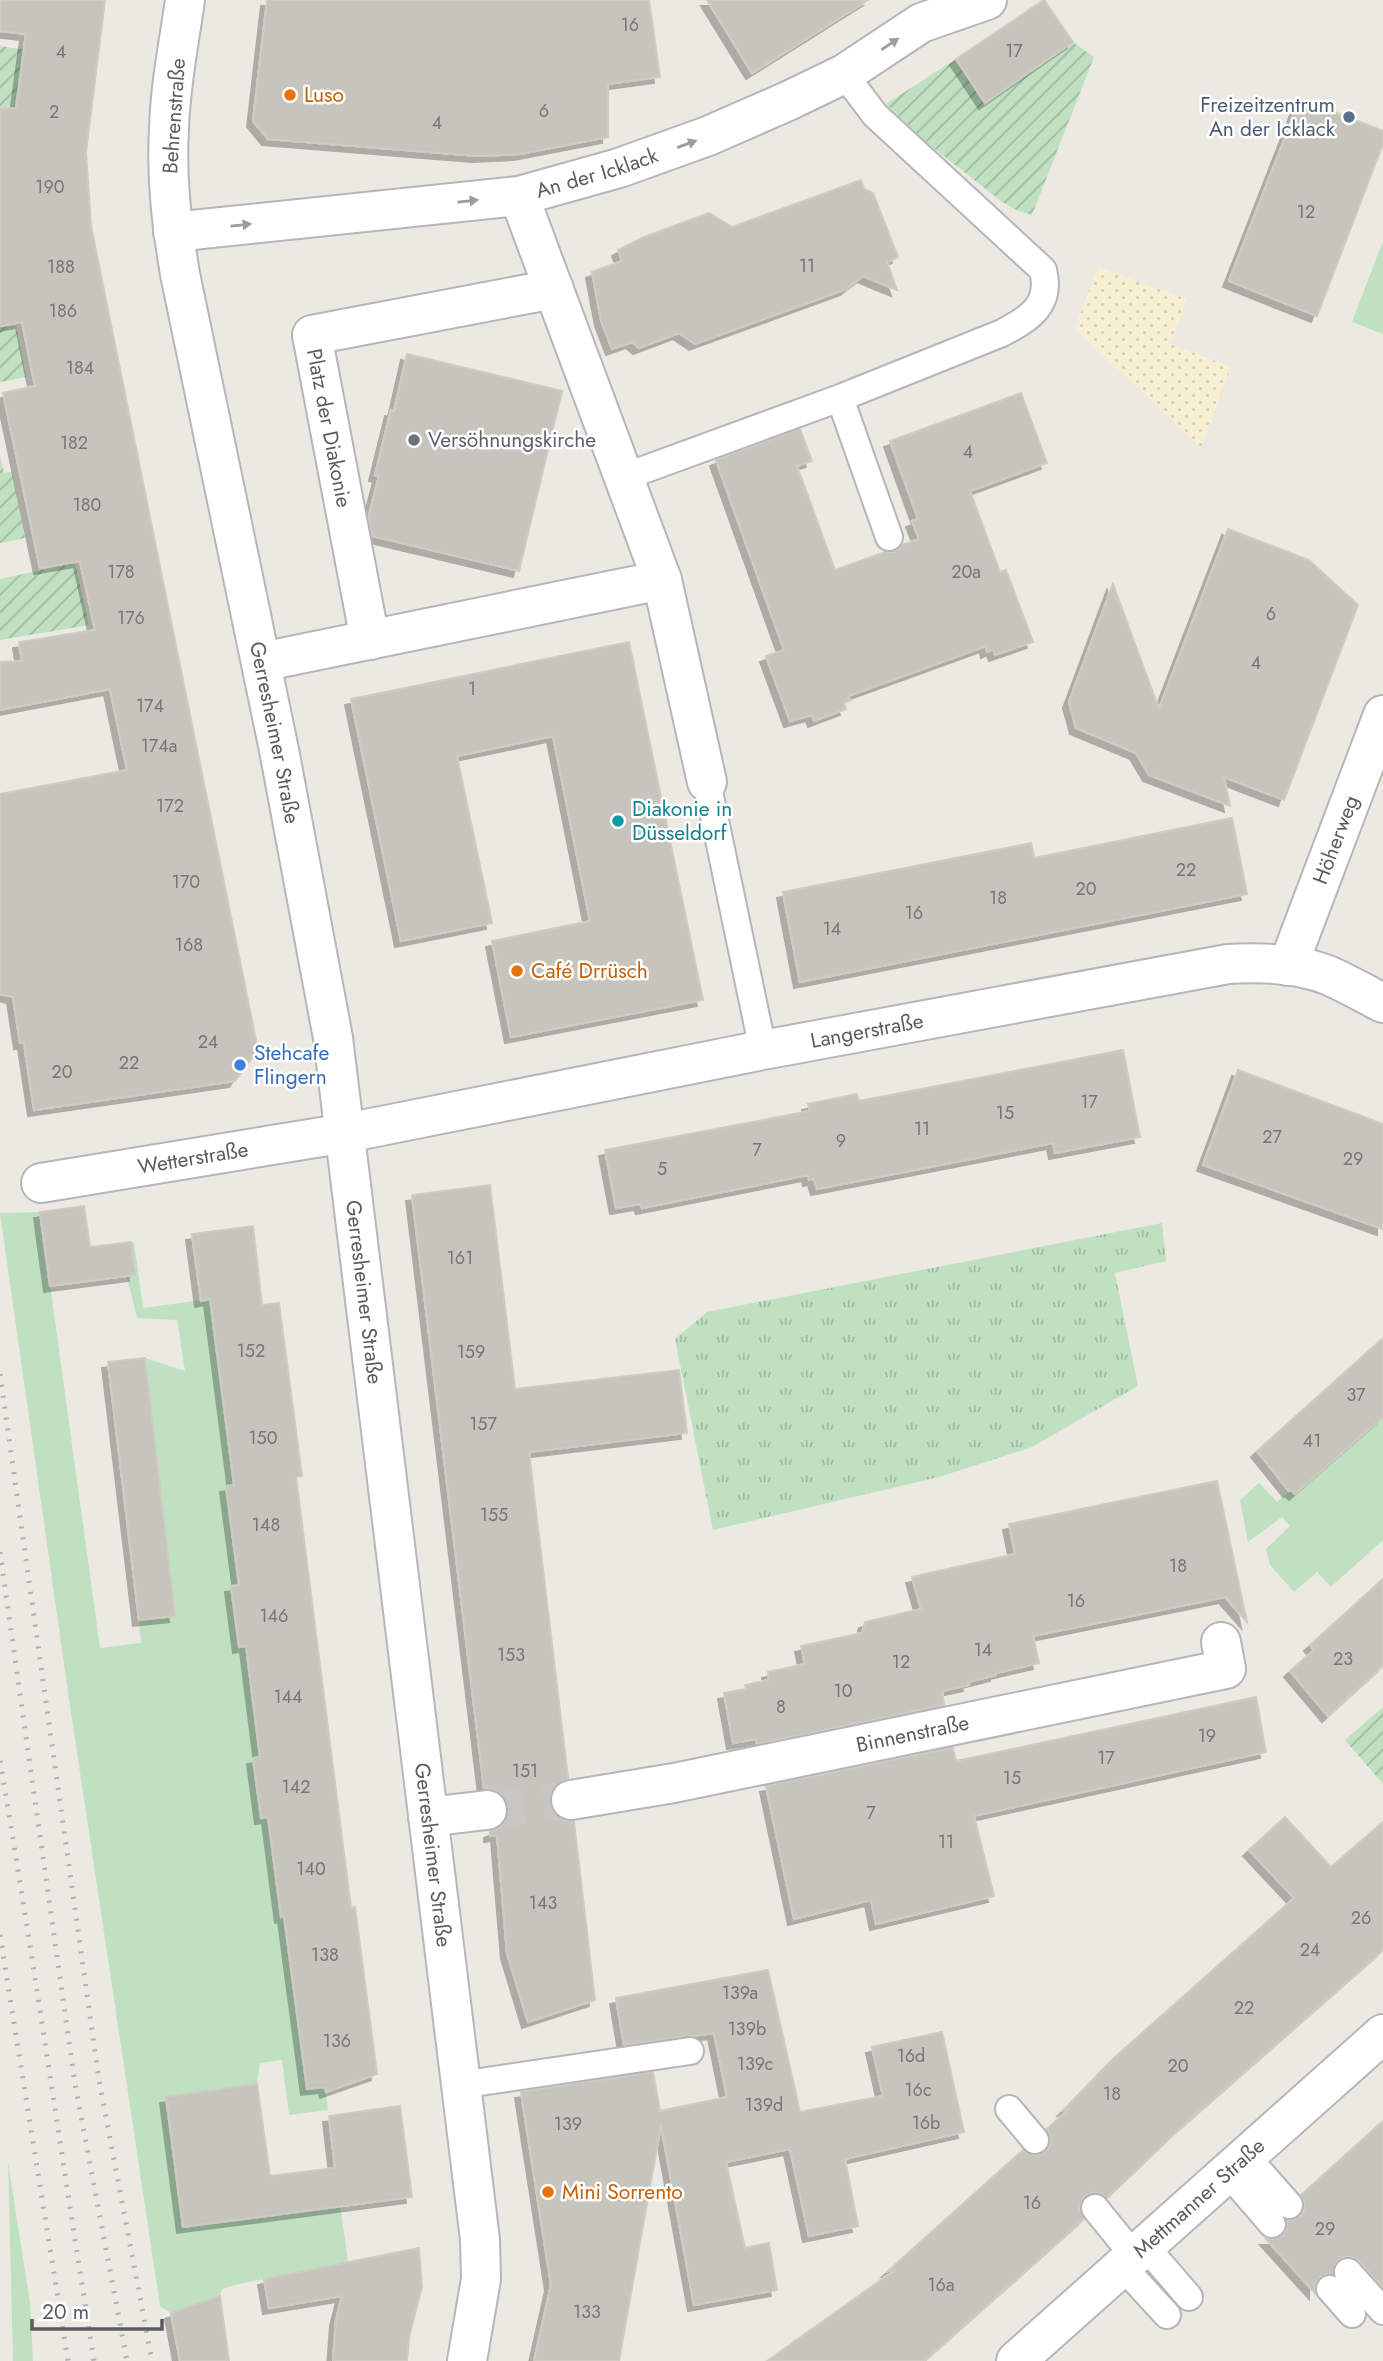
<svg xmlns="http://www.w3.org/2000/svg" width="1383" height="2361" viewBox="0 0 1383 2361" font-family="Jost,sans-serif">
	<defs>
		<pattern id="sand-dots" width="8" height="8" patternUnits="userSpaceOnUse" patternTransform="scale(1.75)"><rect width="8" height="8" fill="#f6efd1"/><path d="M2 2h.1M6 6h.1" fill="none" stroke="#d5cfb6" stroke-width="1.8" stroke-linecap="round"/></pattern>
		<pattern id="park-tufts" width="24" height="20" patternUnits="userSpaceOnUse" patternTransform="scale(1.75)"><rect width="24" height="20" fill="#bfe1c1"/><path d="M3 7l-1-3M5 7V3M7 7l1-3M15 17l-1-3M17 17v-4M19 17l1-3" fill="none" stroke="#9ebaa0"/></pattern>
		<pattern id="garden-furrows" width="10" height="10" patternUnits="userSpaceOnUse" patternTransform="scale(1.75)"><rect width="10" height="10" fill="#bfe1c1"/><path d="M-1 1l2-2M0 10L10 0M9 11l2-2" fill="none" stroke="#9ebaa0"/></pattern>
		<filter id="shadow"><feDropShadow dx="-6" dy="6" stdDeviation="0" flood-color="#0004"/></filter>
	</defs>
	<rect width="100%" height="100%" fill="#ebe9e1"/>
	<path fill="#bfe1c1" d="M 1383,241 L 1383,334 L 1352,322 Z
		M 40,1212 L 100,1648 L 141,1643 L 139,1620 L 175,1616 L 145,1358 L 185,1371 L 177,1320 L 137,1318 L 119,1245 L 134,1242 L 143,1308 L 210,1299 L 234,1485 L 226,1486 L 238,1585 L 231,1587 L 239,1646 L 246,1646 L 260,1757 L 261,1818 L 268,1817 L 281,1916 L 284,1916 L 307,2088 L 325,2087 L 328,2110 L 289,2115 L 282,2060 L 260,2063 L 257,2084 L 166,2097 L 183,2226 L 335,2168 L 348,2262 L 234,2285 L 222,2289 L 220,2296 L 171,2313 L 160,2306 L 68,1692 L 0,1213 Z
		M 1383,1417 L 1383,1540 L 1331,1587 L 1317,1572 L 1294,1592 L 1270,1565 L 1266,1549 L 1290,1526 L 1282,1517 L 1248,1542 L 1240,1500 L 1259,1483 L 1277,1502 L 1291,1490 L 1295,1494 Z
		M 8,2162 L 30,2303 L 33,2361 L 13,2361 Z"/>
	<path fill="url(#sand-dots)" d="M 1098,267 L 1187,299 L 1171,344 L 1231,367 L 1201,448 L 1075,328 Z"/>
	<path fill="url(#park-tufts)" d="M 1162,1223 L 1166,1261 L 1115,1273 L 1138,1386 L 1032,1447 L 939,1477 L 713,1530 L 675,1339 L 707,1312 Z"/>
	<path fill="url(#garden-furrows)" d="M 1073,42 L 1094,57 L 1032,215 L 1014,209 L 1001,201 L 926,142 L 886,104 L 956,59 L 985,103 Z
		M 0,46 L 28,50 L 19,126 L 0,125 Z
		M 16,325 L 26,377 L 0,382 L 0,328 Z
		M 0,455 L 4,473 L 12,472 L 25,538 L 0,543 Z
		M 75,563 L 89,625 L 0,640 L 0,579 Z
		M 1383,1707 L 1383,1784 L 1345,1740 Z"/>
	<path fill="#c7c4be" stroke="#cfcbc0" stroke-width="2" filter="url(#shadow)" d="M 0,0 L 105,0 L 86,152 L 91,226 L 258,1050 L 235,1081 L 34,1110 L 24,1043 L 20,1043 L 13,997 L 0,994 L 0,794 L 127,770 L 110,689 L 0,710 L 0,662 L 22,661 L 19,642 L 95,630 L 80,561 L 40,568 L 3,393 L 35,386 L 22,322 L 0,326 L 0,109 L 16,108 L 26,34 L 0,31 Z
		M 267,0 L 649,0 L 660,77 L 608,84 L 608,137 L 520,154 L 478,156 L 268,139 L 253,121 Z
		M 707,0 L 868,0 L 752,73 Z
		M 1044,0 L 1073,42 L 985,103 L 956,59 Z
		M 1300,99 L 1383,131 L 1383,144 L 1317,316 L 1229,281 Z
		M 861,180 L 864,189 L 873,193 L 898,257 L 887,262 L 897,290 L 863,276 L 846,289 L 695,344 L 679,333 L 639,348 L 632,342 L 612,349 L 601,320 L 592,272 L 622,261 L 618,250 L 644,237 L 709,213 L 732,227 Z
		M 407,354 L 562,391 L 519,571 L 372,536 L 369,515 L 379,476 L 375,475 L 391,410 L 394,411 Z
		M 1021,393 L 1047,463 L 970,491 L 1000,572 L 1006,570 L 1033,642 L 995,655 L 993,649 L 987,652 L 986,646 L 848,696 L 850,701 L 844,703 L 846,709 L 814,721 L 812,715 L 790,721 L 766,656 L 784,650 L 716,460 L 800,429 L 812,461 L 797,466 L 835,570 L 885,552 L 895,552 L 902,545 L 919,539 L 912,521 L 918,519 L 890,441 Z
		M 1228,529 L 1309,560 L 1358,605 L 1284,800 L 1224,777 L 1230,806 L 1149,775 L 1136,753 L 1076,728 L 1069,702 L 1113,584 L 1159,709 Z
		M 629,642 L 703,1000 L 511,1037 L 492,941 L 590,921 L 553,736 L 457,756 L 492,923 L 401,941 L 351,699 Z
		M 1232,818 L 1247,894 L 800,982 L 783,892 L 1031,843 L 1034,858 Z
		M 1123,1050 L 1140,1137 L 1055,1153 L 1053,1143 L 817,1189 L 814,1179 L 809,1180 L 808,1175 L 642,1208 L 640,1204 L 616,1208 L 605,1150 L 810,1111 L 808,1104 L 857,1094 L 859,1101 Z
		M 1238,1070 L 1383,1124 L 1383,1229 L 1203,1165 Z
		M 490,1185 L 515,1389 L 679,1370 L 687,1433 L 529,1452 L 568,1778 L 557,1784 L 551,1792 L 549,1803 L 555,1814 L 563,1820 L 574,1822 L 595,2000 L 528,2022 L 507,1953 L 497,1835 L 490,1836 L 490,1832 L 500,1828 L 507,1819 L 509,1807 L 504,1796 L 496,1790 L 484,1788 L 412,1195 Z
		M 84,1206 L 90,1247 L 131,1242 L 135,1275 L 50,1286 L 40,1212 Z
		M 253,1226 L 262,1305 L 279,1303 L 302,1476 L 296,1477 L 351,1908 L 355,1907 L 377,2074 L 326,2092 L 325,2087 L 307,2089 L 284,1916 L 281,1917 L 268,1817 L 261,1818 L 253,1758 L 260,1757 L 246,1646 L 239,1647 L 231,1586 L 239,1585 L 226,1486 L 234,1485 L 210,1299 L 201,1301 L 192,1234 Z
		M 1383,1338 L 1383,1417 L 1295,1494 L 1291,1490 L 1289,1491 L 1257,1451 Z
		M 145,1358 L 175,1616 L 139,1620 L 108,1362 Z
		M 1217,1481 L 1247,1622 L 1225,1597 L 1033,1636 L 1039,1663 L 996,1673 L 996,1675 L 968,1682 L 969,1685 L 942,1691 L 944,1705 L 757,1744 L 756,1739 L 733,1743 L 724,1693 L 746,1689 L 745,1685 L 769,1680 L 768,1672 L 805,1664 L 801,1646 L 862,1633 L 865,1622 L 921,1609 L 912,1577 L 1015,1554 L 1009,1524 Z
		M 1383,1579 L 1383,1666 L 1328,1716 L 1290,1671 L 1314,1650 L 1310,1645 Z
		M 1256,1697 L 1266,1752 L 974,1816 L 994,1896 L 876,1924 L 871,1900 L 794,1919 L 766,1786 L 953,1748 L 956,1761 Z
		M 1285,1817 L 1331,1867 L 1383,1822 L 1383,1950 L 1177,2131 L 1107,2198 L 1101,2194 L 1093,2192 L 1085,2196 L 1081,2202 L 1079,2210 L 1084,2219 L 924,2361 L 767,2361 L 895,2270 L 888,2271 L 1023,2150 L 1029,2154 L 1037,2156 L 1046,2152 L 1050,2145 L 1051,2138 L 1047,2129 L 1069,2109 L 1064,2110 L 1114,2058 L 1294,1898 L 1249,1850 Z
		M 768,1970 L 800,2112 L 883,2096 L 872,2047 L 942,2032 L 964,2132 L 845,2159 L 858,2226 L 809,2236 L 790,2149 L 726,2162 L 745,2248 L 769,2243 L 777,2290 L 694,2305 L 661,2125 L 619,2361 L 534,2361 L 551,2285 L 521,2092 L 653,2072 L 660,2111 L 727,2097 L 714,2033 L 624,2045 L 616,1998 Z
		M 257,2084 L 270,2176 L 335,2168 L 329,2116 L 400,2106 L 412,2197 L 183,2227 L 166,2097 Z
		M 1383,2121 L 1383,2287 L 1359,2261 L 1352,2257 L 1345,2257 L 1337,2261 L 1333,2274 L 1326,2274 L 1319,2278 L 1315,2285 L 1315,2293 L 1266,2239 L 1276,2239 L 1283,2235 L 1287,2229 L 1287,2220 L 1299,2217 L 1304,2211 L 1304,2203 L 1301,2195 Z
		M 419,2248 L 422,2287 L 409,2337 L 407,2361 L 333,2361 L 336,2320 L 342,2296 L 269,2308 L 264,2279 Z
		M 220,2296 L 229,2361 L 180,2361 L 171,2313 Z"/>
	<g fill="none" stroke-linecap="round" stroke-linejoin="round">
		<path stroke="#c7c6c1" stroke-width="38" stroke-dasharray="38 19" stroke-linecap="butt" d="M 487,1810 L 571,1800"/>
		<defs>
			<path id="lane" d="M 840,398 L 889,537
				M 624,477 L 840,398 L 1002,333 C 1029,319 1052,305 1043,270 L 875,115 L 844,74
				M 707,782 L 763,1050
				M 460,2085 L 690,2051
				M 1009,2109 L 1035,2140
				M 1246,2156 L 1289,2205
				M 1228,2173 L 1272,2224
				M 1095,2208 L 1134,2256
				M 1145,2246 L 1189,2297
				M 1123,2267 L 1167,2315
				M 1348,2272 L 1383,2311
				M 1330,2289 L 1352,2314"/>
			<g id="street">
				<path id="s1" d="M 173,232 L 519,196 L 619,168 L 708,136 L 788,101 L 844,74 L 921,23 L 987,0"/>
				<path d="M 662,580 L 707,782"/>
				<path d="M 370,640 L 312,335 L 554,289"/>
				<path d="M 261,662 L 662,580 L 519,196"/>
				<path id="s2" d="M 1288,966 L 1383,715"/>
				<path id="s3" d="M 41,1183 L 346,1133 L 763,1050 L 1228,964 C 1261,962 1299,963 1330,976 C 1348,984 1365,994 1383,1003"/>
				<path id="s4" d="M 571,1800 L 674,1783 L 1226,1669 L 1221,1642"/>
				<path d="M 428,1817 L 487,1810"/>
			</g>
			<g id="secondary">
				<path id="s5" d="M 185,0 C 179,43 170,86 169,129 C 166,178 172,226 180,274 L 279,750 L 333,1038 L 480,2240 L 481,2279 L 467,2361"/>
				<path id="s6" d="M 1016,2361 L 1383,2034"/>
			</g>
		</defs>
		<use href="#lane" stroke="#b4b6bb" stroke-width="30"/>
		<use href="#street" stroke="#b4b6bb" stroke-width="42"/>
		<use href="#secondary" stroke="#b5b7bc" stroke-width="42"/>
		<use href="#lane" stroke="#fff" stroke-width="26"/>
		<use href="#street" stroke="#fff" stroke-width="38"/>
		<use href="#secondary" stroke="#fff" stroke-width="38"/>
		<path stroke="#b0b0b1" stroke-width="5" stroke-dasharray="2 9" stroke-linecap="butt" d="M 0,1374 L 99,2080 L 152,2361
			M 0,1552 L 75,2084 L 127,2361
			M 0,1761 C 34,1961 62,2161 94,2361
			M 0,1935 L 68,2361"/>
	</g>
	<defs><path id="oneway-solid" d="M-6-.8H1V-3.2L6.5 0L1 3.2V.8H-6Z" transform="scale(1.75)"/></defs>
	<g fill="#9c9da0">
		<use href="#oneway-solid" transform="translate(890 44) rotate(-34)"/>
		<use href="#oneway-solid" transform="translate(687 144) rotate(-20)"/>
		<use href="#oneway-solid" transform="translate(468 201) rotate(-6)"/>
		<use href="#oneway-solid" transform="translate(241 225) rotate(-6)"/>
	</g>
	<g fill="#e8710a" stroke="#fff" stroke-width="2.5">
		<circle cx="290" cy="95" r="7"/>
		<circle cx="517" cy="971" r="7"/>
		<circle cx="548" cy="2192" r="7"/>
	</g>
	<circle fill="#5c6f8a" stroke="#fff" stroke-width="2.5" cx="1349" cy="117" r="7"/>
	<circle fill="#6b7280" stroke="#fff" stroke-width="2.5" cx="414" cy="440" r="7"/>
	<circle fill="#0f9aa8" stroke="#fff" stroke-width="2.5" cx="618" cy="821" r="7"/>
	<circle fill="#3f7fe0" stroke="#fff" stroke-width="2.5" cx="240" cy="1065" r="7"/>
	<g text-anchor="middle" stroke-width="5" stroke-linejoin="round" paint-order="stroke">
		<g font-size="18" fill="#757678">
			<text x="630" y="31">16</text>
			<text x="1014" y="57">17</text>
			<text x="61" y="58">4</text>
			<text x="544" y="117">6</text>
			<text x="54" y="118">2</text>
			<text x="437" y="129">4</text>
			<text x="50" y="193">190</text>
			<text x="1306" y="218">12</text>
			<text x="807" y="272">11</text>
			<text x="61" y="273">188</text>
			<text x="63" y="317">186</text>
			<text x="80" y="374">184</text>
			<text x="74" y="449">182</text>
			<text x="968" y="458">4</text>
			<text x="87" y="511">180</text>
			<text x="121" y="578">178</text>
			<text x="966" y="578">20a</text>
			<text x="1271" y="620">6</text>
			<text x="131" y="624">176</text>
			<text x="1256" y="669">4</text>
			<text x="472" y="695">1</text>
			<text x="150" y="712">174</text>
			<text x="159" y="752">174a</text>
			<text x="170" y="812">172</text>
			<text x="1186" y="876">22</text>
			<text x="186" y="888">170</text>
			<text x="1086" y="895">20</text>
			<text x="998" y="904">18</text>
			<text x="914" y="919">16</text>
			<text x="832" y="935">14</text>
			<text x="189" y="951">168</text>
			<text x="208" y="1048">24</text>
			<text x="129" y="1069">22</text>
			<text x="62" y="1078">20</text>
			<text x="1089" y="1108">17</text>
			<text x="1005" y="1119">15</text>
			<text x="922" y="1135">11</text>
			<text x="1272" y="1143">27</text>
			<text x="841" y="1147">9</text>
			<text x="757" y="1156">7</text>
			<text x="1353" y="1165">29</text>
			<text x="662" y="1175">5</text>
			<text x="460" y="1264">161</text>
			<text x="251" y="1357">152</text>
			<text x="471" y="1358">159</text>
			<text x="1356" y="1401">37</text>
			<text x="483" y="1430">157</text>
			<text x="263" y="1444">150</text>
			<text x="1312" y="1447">41</text>
			<text x="494" y="1521">155</text>
			<text x="266" y="1531">148</text>
			<text x="1178" y="1572">18</text>
			<text x="1076" y="1607">16</text>
			<text x="274" y="1622">146</text>
			<text x="983" y="1656">14</text>
			<text x="511" y="1661">153</text>
			<text x="1343" y="1665">23</text>
			<text x="901" y="1668">12</text>
			<text x="843" y="1697">10</text>
			<text x="288" y="1703">144</text>
			<text x="781" y="1713">8</text>
			<text x="1207" y="1742">19</text>
			<text x="1106" y="1764">17</text>
			<text x="525" y="1777">151</text>
			<text x="1012" y="1784">15</text>
			<text x="296" y="1793">142</text>
			<text x="871" y="1819">7</text>
			<text x="946" y="1848">11</text>
			<text x="311" y="1875">140</text>
			<text x="543" y="1909">143</text>
			<text x="1361" y="1924">26</text>
			<text x="1310" y="1956">24</text>
			<text x="325" y="1961">138</text>
			<text x="740" y="1999">139a</text>
			<text x="1244" y="2014">22</text>
			<text x="747" y="2035">139b</text>
			<text x="337" y="2047">136</text>
			<text x="911" y="2062">16d</text>
			<text x="755" y="2070">139c</text>
			<text x="1178" y="2072">20</text>
			<text x="918" y="2096">16c</text>
			<text x="1112" y="2100">18</text>
			<text x="764" y="2111">139d</text>
			<text x="926" y="2129">16b</text>
			<text x="568" y="2130">139</text>
			<text x="1032" y="2209">16</text>
			<text x="1325" y="2235">29</text>
			<text x="941" y="2291">16a</text>
			<text x="587" y="2318">133</text>
		</g>
		<g font-size="21" fill="#c56008" stroke="#fff" text-anchor="start">
			<text x="304" y="102">Luso</text>
			<text x="531" y="978">Café Drrüsch</text>
			<text x="562" y="2199">Mini Sorrento</text>
		</g>
		<g font-size="21" fill="#4e5e75" stroke="#fff" text-anchor="end">
			<text x="1335" y="112">Freizeitzentrum<tspan x="1335" dy="24">An der Icklack</tspan></text>
		</g>
		<g font-size="21" fill="#5a5c61" stroke="#fff">
			<text transform="translate(174 116) rotate(-86)" y="7">Behrenstraße</text>
			<text dy="7" stroke="none"><textPath href="#s1" startOffset="429">An der Icklack</textPath></text>
			<text transform="translate(329 428) rotate(79)" y="7">Platz der Diakonie</text>
			<text dy="7" stroke="none"><textPath href="#s5" startOffset="744">Gerresheimer Straße</textPath></text>
			<text dy="7" stroke="none"><textPath href="#s2" startOffset="135">Höherweg</textPath></text>
			<text dy="7" stroke="none"><textPath href="#s3" startOffset="840">Langerstraße</textPath></text>
			<text dy="7" stroke="none"><textPath href="#s3" startOffset="154">Wetterstraße</textPath></text>
			<text dy="7" stroke="none"><textPath href="#s5" startOffset="1311">Gerresheimer Straße</textPath></text>
			<text dy="7" stroke="none"><textPath href="#s4" startOffset="348">Binnenstraße</textPath></text>
			<text dy="7" stroke="none"><textPath href="#s5" startOffset="1878">Gerresheimer Straße</textPath></text>
			<text dy="7" stroke="none"><textPath href="#s6" startOffset="245">Mettmanner Straße</textPath></text>
		</g>
		<g font-size="21" fill="#5b616d" stroke="#fff" text-anchor="start">
			<text x="428" y="447">Versöhnungskirche</text>
		</g>
		<g font-size="21" fill="#0d838f" stroke="#fff" text-anchor="start">
			<text x="632" y="816">Diakonie in<tspan x="632" dy="24">Düsseldorf</tspan></text>
		</g>
		<g font-size="21" fill="#366cbe" stroke="#fff" text-anchor="start">
			<text x="254" y="1060">Stehcafe<tspan x="254" dy="24">Flingern</tspan></text>
		</g>
	</g>
	<path d="M32 2319v10h130v-10" fill="none" stroke="#5a5c61" stroke-width="3.5"/>
	<text x="42" y="2319" font-size="21" fill="#5a5c61" stroke="#ffffff" stroke-width="5" paint-order="stroke">20 m</text>
</svg>
